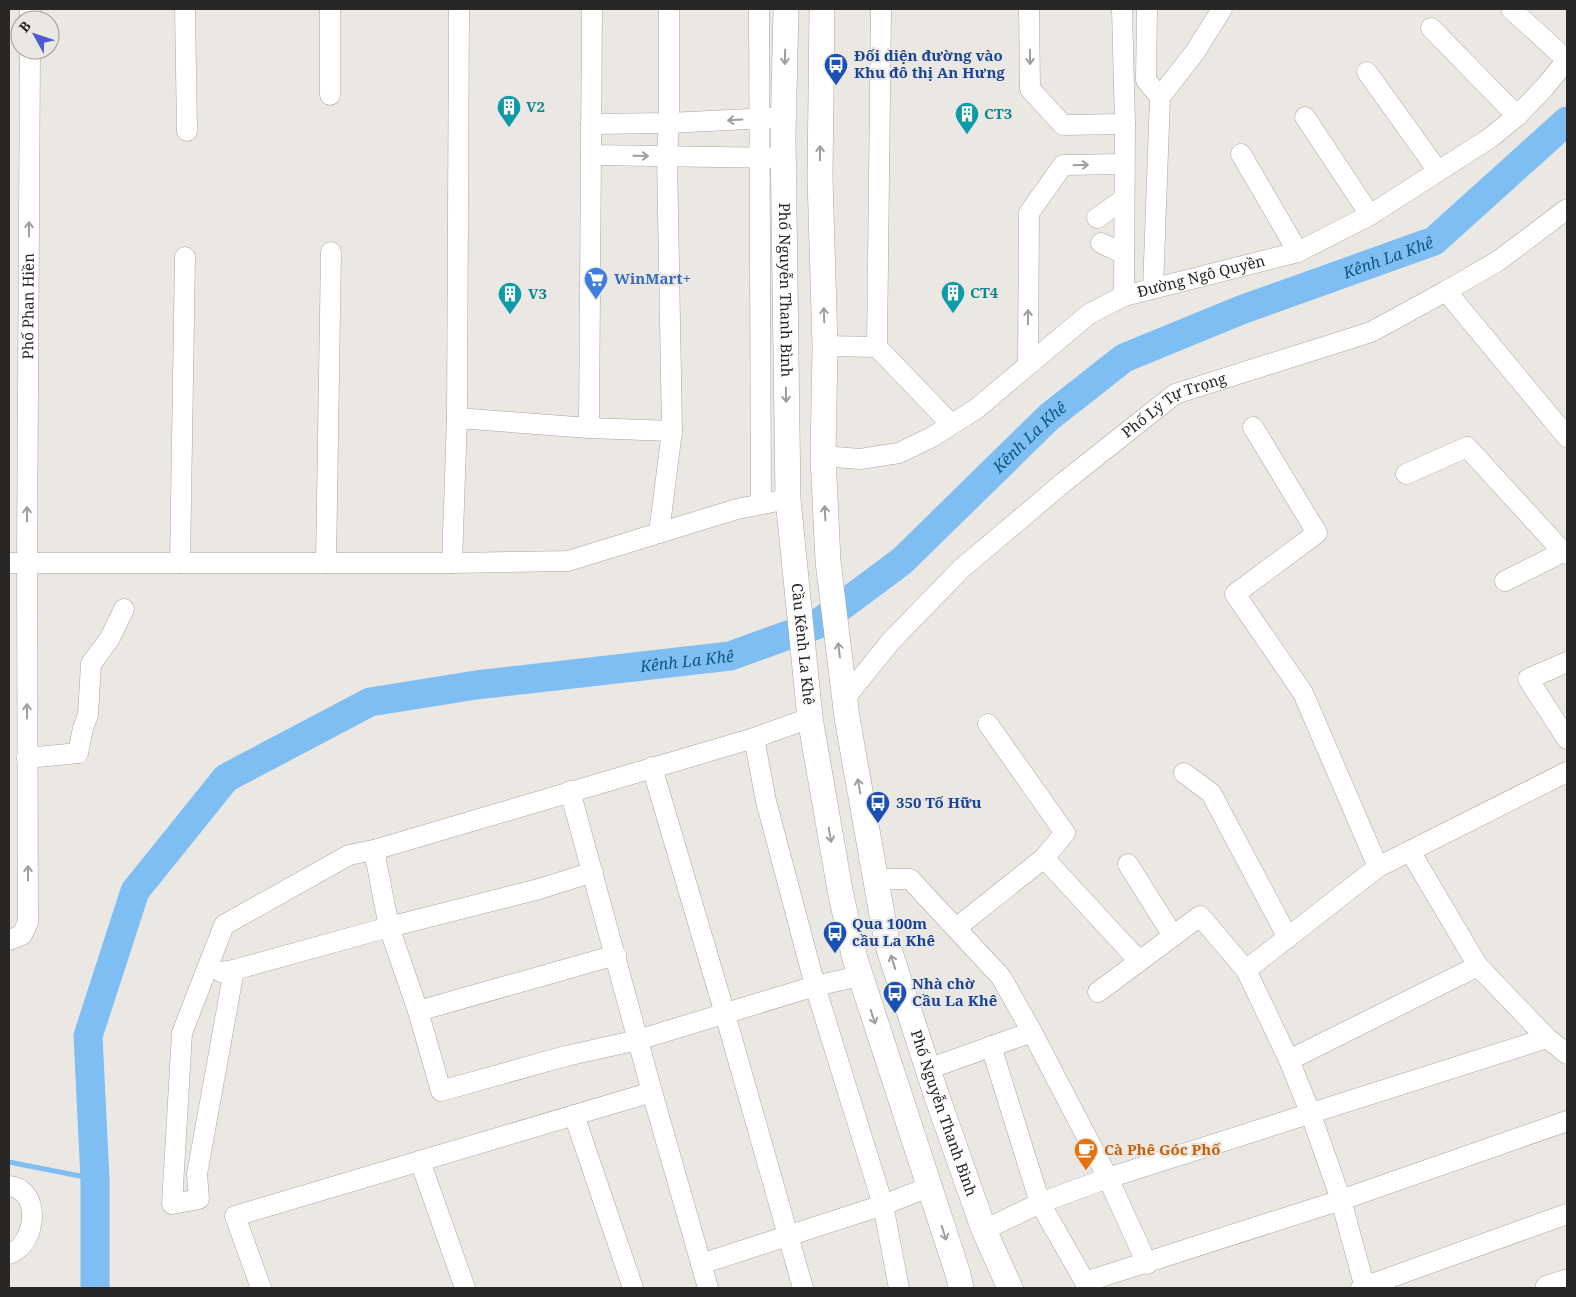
<svg xmlns="http://www.w3.org/2000/svg" width="1576" height="1297" viewBox="0 0 1576 1297" font-family="'Noto Serif',serif">
	<rect width="100%" height="100%" fill="#ebe8e3"/>
	<g fill="none" stroke-linecap="round" stroke-linejoin="round">
		<path stroke="#7ebef3" stroke-width="5" d="M 9,1162 L 95,1179"/>
		<path stroke="#7ebef3" stroke-width="29" id="s1" d="M 95,1288 L 95,1179 L 88,1036 L 135,891 L 226,778 L 370,702 L 476,685 L 730,656 L 816,625 L 902,561 L 1049,417 L 1124,358 L 1241,310 L 1434,241 L 1567,121"/>
		<defs>
			<g id="minor">
				<path d="M 185,9 L 187,131"/>
				<path d="M 759,9 L 761,504"/>
				<path d="M 1029,9 L 1030,89 L 1063,125 L 1125,124"/>
				<path d="M 1122,9 L 1125,124 L 1124,296"/>
				<path d="M 1147,9 L 1146,80 L 1160,97 L 1153,289"/>
				<path d="M 1511,9 L 1567,60"/>
				<path d="M 30,20 L 30,9"/>
				<path d="M 1431,28 L 1517,116"/>
				<path d="M 1367,72 L 1438,171"/>
				<path d="M 330,95 L 330,9"/>
				<path d="M 1160,97 L 1195,52 L 1222,9"/>
				<path d="M 1305,117 L 1370,215"/>
				<path d="M 591,124 L 669,123 L 771,118"/>
				<path d="M 1241,154 L 1298,252"/>
				<path d="M 592,155 L 772,158"/>
				<path d="M 1097,218 L 1124,199"/>
				<path d="M 1101,243 L 1124,254"/>
				<path d="M 1446,291 L 1567,437"/>
				<path d="M 825,346 L 877,347 L 951,424"/>
				<path d="M 877,347 L 881,9"/>
				<path d="M 1028,365 L 1029,213 L 1063,165 L 1123,164"/>
				<path d="M 457,418 L 589,428 L 672,431"/>
				<path d="M 1253,427 L 1317,533 L 1235,594 L 1303,693 L 1378,867"/>
				<path d="M 589,428 L 592,9"/>
				<path id="s2" d="M 823,456 L 860,459 L 899,453 L 932,437 L 976,409 L 1089,314 L 1124,296 L 1298,252 L 1370,215 L 1490,138 L 1517,116 L 1544,88 L 1567,60"/>
				<path d="M 1406,474 L 1467,447 L 1563,552"/>
				<path d="M 659,533 L 672,431 L 667,156 L 669,123 L 669,9"/>
				<path d="M 9,563 L 452,563 L 568,561 L 737,509 L 788,499"/>
				<path d="M 180,563 L 185,257"/>
				<path d="M 326,563 L 331,252"/>
				<path d="M 452,563 L 457,418 L 459,9"/>
				<path d="M 1505,581 L 1563,552 L 1567,554"/>
				<path d="M 1567,662 L 1528,679 L 1567,739"/>
				<path id="s3" d="M 845,698 L 891,641 L 961,569 L 1064,482 L 1175,394 L 1371,332 L 1446,291 L 1498,261 L 1567,209"/>
				<path d="M 988,724 L 1065,833 L 1044,858 L 1139,961"/>
				<path d="M 754,738 L 766,801 L 815,986 L 883,1205 L 899,1288"/>
				<path d="M 27,758 L 78,753 L 83,728 L 88,715 L 91,664 L 110,638 L 124,609"/>
				<path d="M 652,767 L 725,1014 L 803,1288"/>
				<path d="M 1184,773 L 1211,793 L 1288,938"/>
				<path d="M 570,791 L 652,1092 L 708,1288"/>
				<path d="M 374,850 L 389,927 L 418,1011 L 441,1091 L 566,1056 L 638,1040 L 815,986 L 860,976"/>
				<path d="M 1410,851 L 1478,966 L 1547,1038 L 1567,1054"/>
				<path d="M 1128,864 L 1173,936"/>
				<path d="M 875,879 L 910,879 L 1001,977 L 1032,1032 L 1108,1178 L 1147,1264"/>
				<path d="M 956,928 L 1044,858"/>
				<path id="s4" d="M 9,940 L 22,935 L 28,922 L 27,563 L 30,50"/>
				<path d="M 234,970 L 197,1174 L 199,1199 L 172,1204 L 182,1033 L 224,925 L 349,855 L 374,850 L 754,738 L 810,718"/>
				<path d="M 1246,970 L 1378,867 L 1567,772"/>
				<path d="M 221,972 L 234,970 L 389,927 L 539,889 L 593,872"/>
				<path d="M 1098,992 L 1200,916 L 1246,970 L 1289,1060 L 1310,1112 L 1341,1200 L 1365,1288"/>
				<path d="M 418,1011 L 616,955"/>
				<path d="M 991,1046 L 1040,1203 L 1085,1282 L 1093,1288"/>
				<path d="M 1289,1060 L 1478,966"/>
				<path d="M 928,1069 L 1032,1032"/>
				<path d="M 574,1115 L 633,1288"/>
				<path d="M 420,1161 L 465,1288"/>
				<path d="M 9,1186 C 37,1189 37,1227 22,1245 C 19,1249 13,1252 9,1254"/>
				<path d="M 984,1230 L 1040,1203 L 1108,1178 L 1547,1038"/>
				<path d="M 701,1264 L 883,1205 L 929,1187"/>
				<path d="M 1085,1282 L 1341,1200 L 1567,1121"/>
				<path d="M 261,1288 L 235,1216 L 652,1092"/>
				<path d="M 1361,1288 L 1567,1214"/>
			</g>
			<g id="major">
				<path id="s5" d="M 786,9 L 783,136 L 788,499 L 810,718 L 840,890 L 855,959 L 958,1274 L 961,1288"/>
				<path id="s6" d="M 822,9 L 820,177 L 825,346 L 823,456 L 828,561 L 847,718 L 887,943 L 936,1094 L 984,1230 L 1010,1288"/>
				<path d="M 1548,1288 L 1567,1282"/>
			</g>
		</defs>
		<use href="#minor" stroke="#a8a5a0" stroke-width="21"/>
		<use href="#major" stroke="#a8a5a0" stroke-width="26"/>
		<use href="#minor" stroke="#fff" stroke-width="20"/>
		<use href="#major" stroke="#fff" stroke-width="25"/>
	</g>
	<defs><path id="oneway-shaft" d="M-6 0H5M1.5-3L5.5 0L1.5 3" fill="none" stroke-width="1.6" stroke-linecap="round" stroke-linejoin="round" transform="scale(1.25)"/></defs>
	<g stroke="#9e9e9d">
		<use href="#oneway-shaft" transform="translate(785 57) rotate(91)"/>
		<use href="#oneway-shaft" transform="translate(1030 57) rotate(89)"/>
		<use href="#oneway-shaft" transform="translate(735 120) rotate(177)"/>
		<use href="#oneway-shaft" transform="translate(820 153) rotate(-89)"/>
		<use href="#oneway-shaft" transform="translate(641 156) rotate(1)"/>
		<use href="#oneway-shaft" transform="translate(1081 165) rotate(-2)"/>
		<use href="#oneway-shaft" transform="translate(29 229) rotate(-90)"/>
		<use href="#oneway-shaft" transform="translate(824 315) rotate(-92)"/>
		<use href="#oneway-shaft" transform="translate(1028 317) rotate(-89)"/>
		<use href="#oneway-shaft" transform="translate(786 395) rotate(89)"/>
		<use href="#oneway-shaft" transform="translate(825 513) rotate(-93)"/>
		<use href="#oneway-shaft" transform="translate(27 514) rotate(-90)"/>
		<use href="#oneway-shaft" transform="translate(839 650) rotate(-97)"/>
		<use href="#oneway-shaft" transform="translate(27 711) rotate(-90)"/>
		<use href="#oneway-shaft" transform="translate(859 786) rotate(-100)"/>
		<use href="#oneway-shaft" transform="translate(830 835) rotate(80)"/>
		<use href="#oneway-shaft" transform="translate(28 873) rotate(-90)"/>
		<use href="#oneway-shaft" transform="translate(893 962) rotate(-108)"/>
		<use href="#oneway-shaft" transform="translate(873 1017) rotate(72)"/>
		<use href="#oneway-shaft" transform="translate(944 1233) rotate(72)"/>
	</g>
	<defs>
		<symbol id="bus-pin" viewBox="-11 -11 22 30"><path d="M0 17L-7.5 6A9.5 9.5 0 1 1 7.5 6Z" fill="#1a4fb4" stroke="#ebe8e3"/><path d="M-5-6H5V4H4V6H2V4H-2V6H-4V4H-5ZM-3.5-4V0h7V-4ZM-3.5 1.2v1.5H-2V1.2ZM2 1.2v1.5H3.5V1.2Z" fill="#fff"/></symbol>
		<symbol id="building-pin" viewBox="-11 -11 22 30"><path d="M0 17L-7.5 6A9.5 9.5 0 1 1 7.5 6Z" fill="#0f9aa8" stroke="#ebe8e3"/><path d="M-4-6H4V6H1V3H-1V6H-4ZM-2.5-4.3h1.7v1.8h-1.7ZM.8-4.3h1.7v1.8H.8ZM-2.5-1h1.7V.8h-1.7ZM.8-1h1.7V.8H.8Z" fill="#fff"/></symbol>
		<symbol id="supermarket-pin" viewBox="-11 -11 22 30"><path d="M0 17L-7.5 6A9.5 9.5 0 1 1 7.5 6Z" fill="#3f7fe0" stroke="#ebe8e3"/><path d="M-6-5.5h2.5l.6 2H6L4.5 2H-2.5L-4.4-4H-6ZM-1.5 3.2a1.3 1.3 0 1 0 .1 0ZM3 3.2a1.3 1.3 0 1 0 .1 0Z" fill="#fff"/></symbol>
		<symbol id="cafe-pin" viewBox="-11 -11 22 30"><path d="M0 17L-7.5 6A9.5 9.5 0 1 1 7.5 6Z" fill="#e8710a" stroke="#ebe8e3"/><path d="M-5.5-4.5H6V0H3Q3 3.5 0 3.5H-2.5Q-5.5 3.5-5.5 0ZM3-3.2v2h1.7v-2ZM-6 4.5H4V6H-6Z" fill="#fff"/></symbol>
	</defs>
	<g fill-rule="evenodd">
		<use href="#bus-pin" x="822" y="51" width="28" height="38"/>
		<use href="#building-pin" x="495" y="93" width="28" height="38"/>
		<use href="#building-pin" x="953" y="100" width="28" height="38"/>
		<use href="#supermarket-pin" x="582" y="265" width="28" height="38"/>
		<use href="#building-pin" x="939" y="279" width="28" height="38"/>
		<use href="#building-pin" x="496" y="280" width="28" height="38"/>
		<use href="#bus-pin" x="864" y="789" width="28" height="38"/>
		<use href="#bus-pin" x="821" y="919" width="28" height="38"/>
		<use href="#bus-pin" x="881" y="979" width="28" height="38"/>
		<use href="#cafe-pin" x="1072" y="1136" width="28" height="38"/>
	</g>
	<g text-anchor="middle" stroke-width="4.5" stroke-linejoin="round" paint-order="stroke">
		<g font-size="15" font-weight="bold" fill="#164399" stroke="#ebe8e3" text-anchor="start">
			<text x="854" y="61">Đối diện đường vào<tspan x="854" dy="17">Khu đô thị An Hưng</tspan></text>
			<text x="896" y="808">350 Tố Hữu</text>
			<text x="852" y="929">Qua 100m<tspan x="852" dy="17">cầu La Khê</tspan></text>
			<text x="912" y="989">Nhà chờ<tspan x="912" dy="17">Cầu La Khê</tspan></text>
		</g>
		<g font-size="15" font-weight="bold" fill="#0d838f" stroke="#ebe8e3" text-anchor="start">
			<text x="526" y="112">V2</text>
			<text x="984" y="119">CT3</text>
			<text x="970" y="298">CT4</text>
			<text x="528" y="299">V3</text>
		</g>
		<g font-size="15" fill="#282725" stroke="#ebe8e3">
			<text dy="5" stroke="none"><textPath href="#s2" startOffset="432">Đường Ngô Quyền</textPath></text>
			<text dy="5" stroke="none"><textPath href="#s5" startOffset="281">Phố Nguyễn Thanh Bình</textPath></text>
			<text dy="5" stroke="none"><textPath href="#s4" startOffset="644">Phố Phan Hiền</textPath></text>
			<text dy="5" stroke="none"><textPath href="#s3" startOffset="444">Phố Lý Tự Trọng</textPath></text>
			<text dy="5" stroke="none"><textPath href="#s5" startOffset="636">Cầu Kênh La Khê</textPath></text>
			<text dy="5" stroke="none"><textPath href="#s6" startOffset="1118">Phố Nguyễn Thanh Bình</textPath></text>
		</g>
		<g font-size="15" font-weight="bold" fill="#366cbe" stroke="#ebe8e3" text-anchor="start">
			<text x="614" y="284">WinMart+</text>
		</g>
		<g font-size="15" font-weight="bold" fill="#c56008" stroke="#ebe8e3" text-anchor="start">
			<text x="1104" y="1155">Cà Phê Góc Phố</text>
		</g>
		<g font-size="16" font-style="italic" fill="#0d5788" stroke="#ebe8e3">
			<text dy="6" stroke="none"><textPath href="#s1" startOffset="1858">Kênh La Khê</textPath></text>
			<text dy="6" stroke="none"><textPath href="#s1" startOffset="1452">Kênh La Khê</textPath></text>
			<text dy="6" stroke="none"><textPath href="#s1" startOffset="1032">Kênh La Khê</textPath></text>
		</g>
	</g>
	<rect width="1576" height="1297" fill="none" stroke="#282725" stroke-width="20"/>
	<g transform="translate(35 35) rotate(310)"><circle r="24" fill="#ebe8e3" stroke="#9d9b97"/>
	<path d="M0-4L9 19L0 12L-9 19Z" fill="#4f5ad0"/>
	<text y="-8" font-size="14" font-weight="bold" text-anchor="middle" fill="#282725">B</text>
	</g>
</svg>
